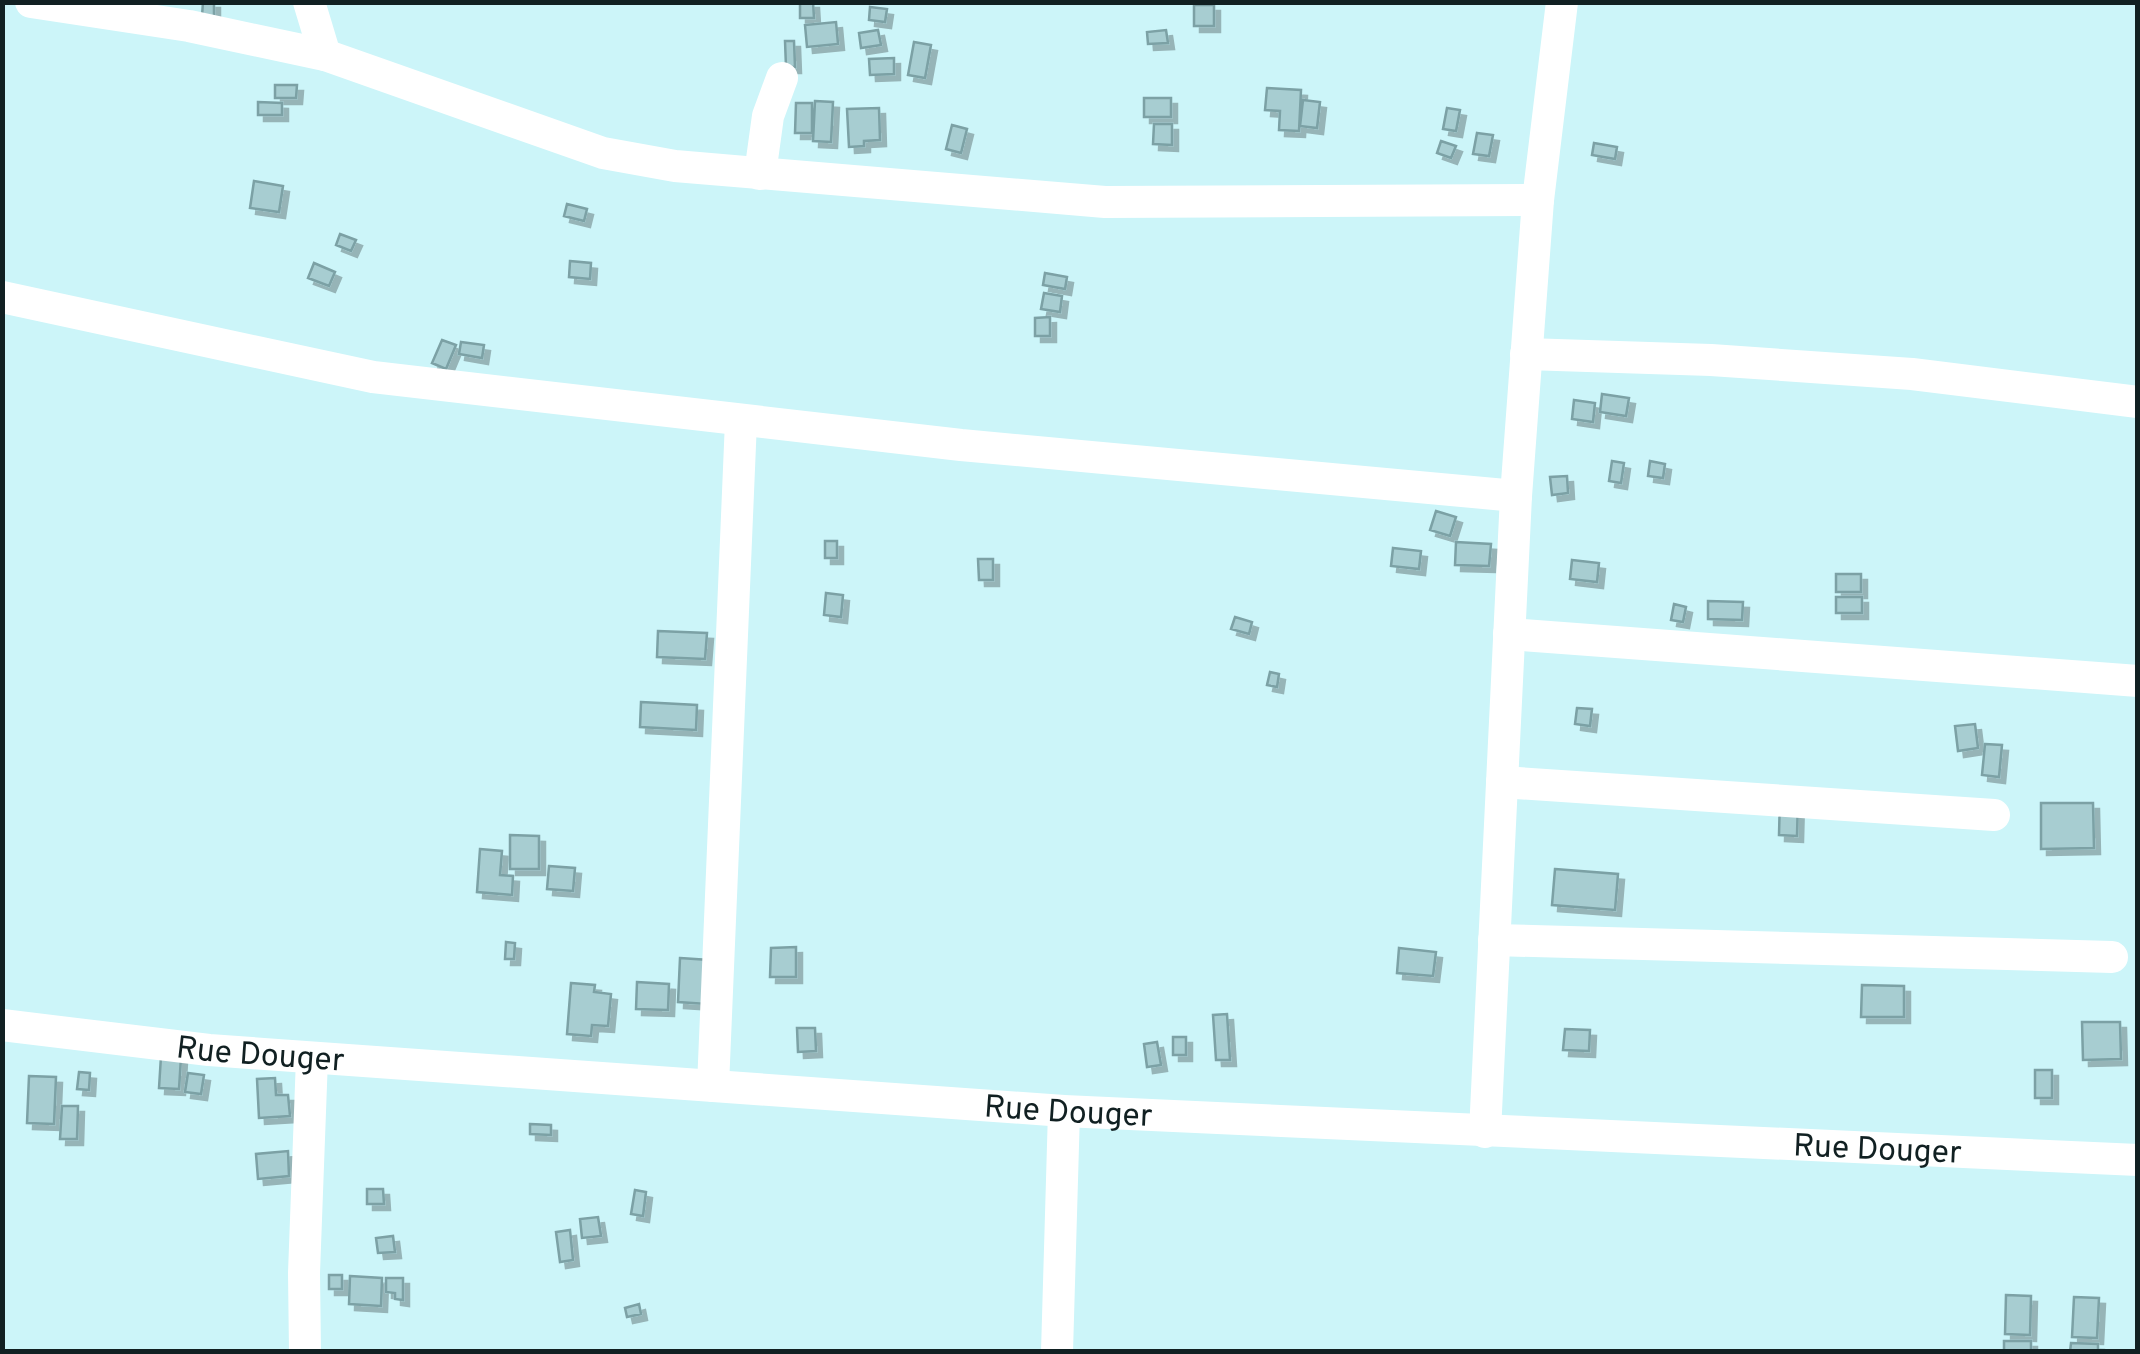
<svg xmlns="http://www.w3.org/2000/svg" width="2140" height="1354" viewBox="0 0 2140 1354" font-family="Overpass,sans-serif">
	<defs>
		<filter id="shadow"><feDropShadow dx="6" dy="6" stdDeviation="0" flood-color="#0004"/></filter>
	</defs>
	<rect width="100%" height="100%" fill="#ccf5f9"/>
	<path fill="#a7cdd1" stroke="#7ba1a5" stroke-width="2.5" filter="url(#shadow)" d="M 203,2 L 214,2 L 214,17 L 202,16 Z
		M 800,2 L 813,2 L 814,18 L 800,18 Z
		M 1194,5 L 1214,5 L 1214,26 L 1194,26 Z
		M 870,7 L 887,9 L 885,22 L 869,20 Z
		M 836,22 L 838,44 L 807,47 L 805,25 Z
		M 878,30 L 881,45 L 861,48 L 859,33 Z
		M 1166,30 L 1168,43 L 1148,44 L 1147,32 Z
		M 785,41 L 794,41 L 795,67 L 786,67 Z
		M 914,42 L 931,45 L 925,78 L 908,75 Z
		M 894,58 L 894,74 L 870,75 L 869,59 Z
		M 275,85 L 297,85 L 296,98 L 275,98 Z
		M 1267,88 L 1301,90 L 1299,131 L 1279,130 L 1280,111 L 1265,110 Z
		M 1144,98 L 1171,98 L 1171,117 L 1144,117 Z
		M 1303,100 L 1320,102 L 1317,128 L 1300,126 Z
		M 815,101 L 833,102 L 831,142 L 813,141 Z
		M 258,102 L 282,103 L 282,115 L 258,115 Z
		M 796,103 L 812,103 L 812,133 L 795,133 Z
		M 879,108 L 880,140 L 864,141 L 864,146 L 849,147 L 847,109 Z
		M 1447,108 L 1460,110 L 1456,131 L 1443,129 Z
		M 1154,124 L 1172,124 L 1172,145 L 1153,144 Z
		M 952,125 L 967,129 L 961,153 L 946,149 Z
		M 1477,133 L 1493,135 L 1489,156 L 1473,154 Z
		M 1441,141 L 1456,146 L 1451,158 L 1437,153 Z
		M 1594,143 L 1617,147 L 1615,159 L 1592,155 Z
		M 254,181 L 283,186 L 279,212 L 250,208 Z
		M 567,204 L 587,209 L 584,221 L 564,216 Z
		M 340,234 L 356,240 L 351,251 L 336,245 Z
		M 570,261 L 591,263 L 590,279 L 569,277 Z
		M 314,263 L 335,272 L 329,286 L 308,278 Z
		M 1045,273 L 1067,277 L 1065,289 L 1043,285 Z
		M 1044,293 L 1062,296 L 1060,312 L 1041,309 Z
		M 1050,317 L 1050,336 L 1035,336 L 1035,318 Z
		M 442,340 L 456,345 L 446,369 L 432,363 Z
		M 461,342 L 484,345 L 482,358 L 459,354 Z
		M 1602,394 L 1629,398 L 1626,416 L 1600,412 Z
		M 1574,400 L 1595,403 L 1593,422 L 1572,419 Z
		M 1612,461 L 1624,463 L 1621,483 L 1609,481 Z
		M 1650,461 L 1665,464 L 1663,478 L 1648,476 Z
		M 1567,476 L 1568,493 L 1552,495 L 1550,477 Z
		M 1436,511 L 1456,517 L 1450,536 L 1430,530 Z
		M 825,541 L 837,541 L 837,558 L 825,558 Z
		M 1456,542 L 1491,544 L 1489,566 L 1455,565 Z
		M 1393,548 L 1421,551 L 1419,569 L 1391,566 Z
		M 978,559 L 993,559 L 993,580 L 979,580 Z
		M 1572,560 L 1599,563 L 1597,582 L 1570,579 Z
		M 1836,574 L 1861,574 L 1861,592 L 1836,592 Z
		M 826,593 L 843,595 L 841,617 L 824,615 Z
		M 1836,597 L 1862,597 L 1862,613 L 1836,613 Z
		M 1708,601 L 1743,602 L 1742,620 L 1708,619 Z
		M 1674,604 L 1686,607 L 1683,622 L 1671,620 Z
		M 1235,617 L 1252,622 L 1249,634 L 1231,629 Z
		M 658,631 L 707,633 L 705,659 L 657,657 Z
		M 1270,672 L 1279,674 L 1277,687 L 1267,685 Z
		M 641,702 L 697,705 L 696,730 L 640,727 Z
		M 1577,708 L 1592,709 L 1590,726 L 1575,724 Z
		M 1975,724 L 1978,748 L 1958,751 L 1955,726 Z
		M 1985,744 L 2002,745 L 1999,777 L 1982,775 Z
		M 1780,797 L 1798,797 L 1797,836 L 1779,835 Z
		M 2041,803 L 2093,803 L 2094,848 L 2041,849 Z
		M 510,835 L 539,836 L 539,869 L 510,869 Z
		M 480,849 L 502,851 L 500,875 L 513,876 L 512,895 L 477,892 Z
		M 549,866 L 575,868 L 573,891 L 547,889 Z
		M 1555,869 L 1618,874 L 1615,910 L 1552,905 Z
		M 506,942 L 515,943 L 514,959 L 505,959 Z
		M 796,947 L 796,977 L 770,977 L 771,948 Z
		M 1399,948 L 1436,952 L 1433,976 L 1397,973 Z
		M 680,958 L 709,960 L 707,1004 L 678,1002 Z
		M 637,982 L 669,984 L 668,1010 L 636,1009 Z
		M 571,983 L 595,985 L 594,992 L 611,994 L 608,1026 L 592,1025 L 591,1036 L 567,1034 Z
		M 1862,985 L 1904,986 L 1904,1017 L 1861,1017 Z
		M 1227,1014 L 1230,1060 L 1216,1060 L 1213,1015 Z
		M 2082,1022 L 2120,1022 L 2121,1059 L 2083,1060 Z
		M 797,1028 L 815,1028 L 816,1051 L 798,1052 Z
		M 1565,1029 L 1590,1030 L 1589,1051 L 1563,1050 Z
		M 1173,1037 L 1186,1037 L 1186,1055 L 1173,1055 Z
		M 1157,1042 L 1161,1065 L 1147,1067 L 1144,1044 Z
		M 161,1056 L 181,1057 L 179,1089 L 159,1088 Z
		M 2035,1070 L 2052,1070 L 2052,1098 L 2035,1098 Z
		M 79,1072 L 90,1073 L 89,1090 L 77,1089 Z
		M 188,1073 L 204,1075 L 201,1094 L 185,1092 Z
		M 29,1076 L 56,1077 L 54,1124 L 27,1123 Z
		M 275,1078 L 276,1095 L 288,1095 L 290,1116 L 259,1118 L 257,1079 Z
		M 62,1106 L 78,1106 L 77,1139 L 60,1139 Z
		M 530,1124 L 551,1125 L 551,1135 L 530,1134 Z
		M 288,1151 L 289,1176 L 258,1179 L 256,1154 Z
		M 367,1189 L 383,1189 L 384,1204 L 367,1204 Z
		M 635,1190 L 646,1192 L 643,1216 L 631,1214 Z
		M 598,1217 L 601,1236 L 582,1238 L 580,1219 Z
		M 570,1230 L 573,1260 L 560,1262 L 556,1232 Z
		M 393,1236 L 395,1252 L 378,1253 L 376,1238 Z
		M 329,1275 L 342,1275 L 342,1289 L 329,1289 Z
		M 350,1276 L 382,1278 L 381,1306 L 349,1304 Z
		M 386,1278 L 403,1278 L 403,1300 L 395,1299 L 395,1293 L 386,1292 Z
		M 2006,1295 L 2031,1296 L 2030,1335 L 2005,1334 Z
		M 2074,1297 L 2099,1298 L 2097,1338 L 2072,1337 Z
		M 639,1304 L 641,1314 L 627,1317 L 625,1308 Z
		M 2004,1341 L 2031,1341 L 2031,1352 L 2004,1352 Z
		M 2071,1343 L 2098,1344 L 2098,1352 L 2070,1352 Z"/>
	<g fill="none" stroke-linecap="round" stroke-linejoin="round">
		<g stroke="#fff" stroke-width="32">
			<path d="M 31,2 L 189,26 L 325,55"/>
			<path d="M 309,2 L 325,55 L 603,153 L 675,166 L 1105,202 L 1538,200"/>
			<path d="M 760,174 L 768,116 L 782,78"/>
			<path d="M 2,297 L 373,377 L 961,445 L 1516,496"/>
			<path d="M 1526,354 L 1711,360 L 1912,374 L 2138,402"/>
			<path d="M 1509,634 L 2138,681"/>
			<path d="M 1502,782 L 1994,815"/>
			<path d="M 1494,940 L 2112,957"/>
			<path id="s1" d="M 2,1025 L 209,1050 L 1064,1111 L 2138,1160"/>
			<path d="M 713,1086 L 741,421"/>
			<path d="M 1485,1132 L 1516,496 L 1538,200 L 1562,2"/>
			<path d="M 305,1352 L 304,1273 L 312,1058"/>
			<path d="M 1057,1352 L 1064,1111"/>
		</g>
	</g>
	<g text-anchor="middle" stroke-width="8" stroke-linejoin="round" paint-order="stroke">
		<g font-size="32" fill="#112022" stroke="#ccf5f9">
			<text dy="11" stroke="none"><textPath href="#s1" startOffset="260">Rue Douger</textPath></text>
			<text dy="11" stroke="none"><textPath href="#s1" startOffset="1070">Rue Douger</textPath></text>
			<text dy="11" stroke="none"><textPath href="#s1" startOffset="1880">Rue Douger</textPath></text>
		</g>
	</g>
	<rect width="2140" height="1354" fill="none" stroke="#112022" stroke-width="10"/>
</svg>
